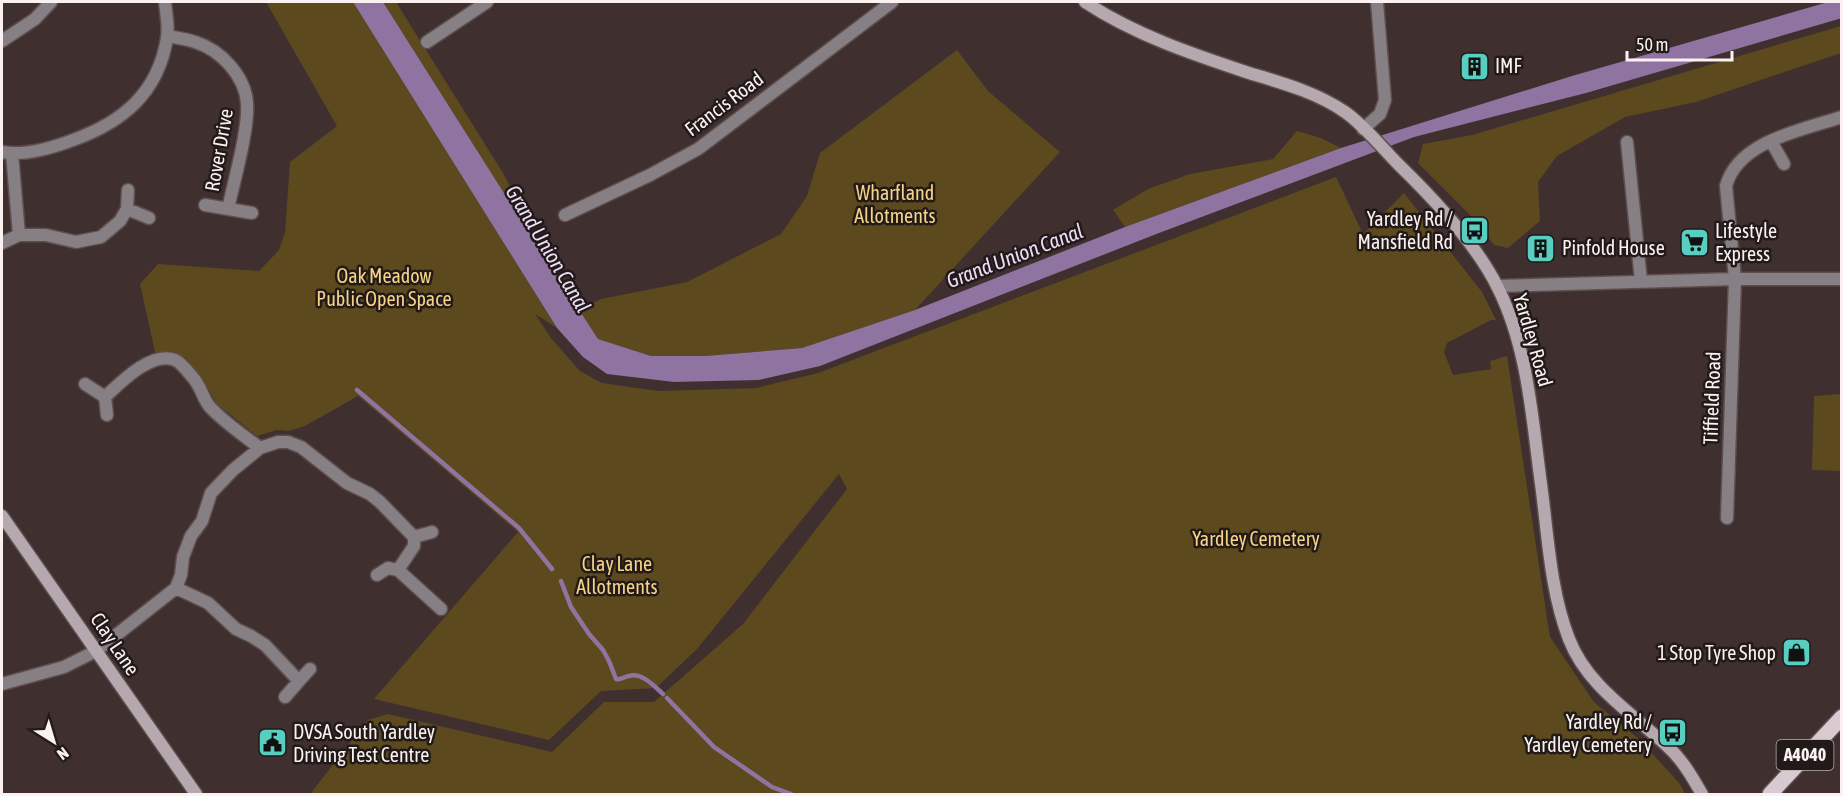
<svg xmlns="http://www.w3.org/2000/svg" width="1843" height="796" viewBox="0 0 1843 796" font-family="'Asap Condensed',sans-serif">
	<rect width="100%" height="100%" fill="#3f2f2f"/>
	<path fill="#5c491d" d="M 266,2 L 353,2 L 557,328 L 535,314 L 551,338 L 580,371 L 602,383 L 659,391 L 756,388 L 818,373 L 1336,177 L 1363,234 L 1404,193 L 1482,292 L 1496,320 L 1491,320 L 1447,343 L 1444,352 L 1453,375 L 1491,369 L 1490,361 L 1507,356 L 1550,637 L 1594,702 L 1640,740 L 1680,784 L 1685,794 L 310,794 L 368,720 L 388,714 L 552,752 L 604,702 L 654,702 L 743,624 L 847,489 L 839,474 L 697,649 L 656,688 L 601,691 L 549,740 L 374,699 L 518,532 L 358,396 L 305,426 L 288,431 L 277,430 L 257,436 L 216,403 L 204,381 L 186,358 L 172,351 L 155,352 L 140,284 L 158,264 L 259,271 L 279,250 L 285,232 L 290,162 L 337,126 Z
		M 383,2 L 396,2 L 503,173 L 527,218 L 521,220 Z
		M 1841,26 L 1841,53 L 1696,102 L 1625,117 L 1557,156 L 1538,182 L 1540,221 L 1508,248 L 1494,245 L 1478,223 L 1418,163 L 1423,144 L 1472,135 Z
		M 957,50 L 988,91 L 1060,152 L 915,310 L 802,348 L 705,356 L 651,356 L 598,339 L 579,310 L 601,299 L 687,282 L 781,234 L 807,196 L 820,153 Z
		M 1297,131 L 1321,138 L 1341,148 L 1125,227 L 1113,210 L 1148,189 L 1190,174 L 1273,159 Z
		M 1841,394 L 1841,471 L 1812,470 L 1814,396 Z"/>
	<path fill="#8f73a0" d="M 353,2 L 383,2 L 521,220 L 598,339 L 651,356 L 705,356 L 802,348 L 915,310 L 1125,227 L 1341,148 L 1572,76 L 1828,2 L 1841,2 L 1842,18 L 1586,93 L 1414,137 L 1159,233 L 820,366 L 759,380 L 674,382 L 607,374 L 583,357 L 557,328 Z"/>
	<g fill="none" stroke-linecap="round" stroke-linejoin="round">
		<path stroke="#8f73a0" stroke-width="4.5" d="M 357,390 L 519,528 L 552,569
			M 561,581 L 571,607 L 589,634 L 603,650 L 609,661 L 616,679 C 622,680 623,677 629,676 C 642,672 654,686 663,694
			M 667,698 L 714,747 L 772,787 L 791,794"/>
		<defs>
			<path id="street" d="M 168,36 C 177,38 187,39 195,42 C 221,50 245,76 247,103 C 249,129 234,181 228,209
				M 2,41 L 35,19 L 51,2
				M 427,42 L 487,2
				M 1363,129 L 1380,114 L 1385,100 L 1377,2
				M 1771,141 L 1784,164
				M 1627,142 L 1641,281
				M 2,152 C 24,156 52,148 73,140 C 123,122 158,93 167,38 C 169,27 166,13 165,2
				M 12,153 L 19,235 L 46,235 L 76,242 L 101,237 L 120,221 L 127,209 L 128,190
				M 205,205 L 252,213
				M 127,209 L 149,218
				M 565,215 L 650,175 L 698,149 L 892,2
				M 2,243 L 19,235
				M 1497,286 L 1735,279 L 1842,279
				M 85,384 L 105,397
				M 107,415 L 105,397 C 120,383 152,350 175,360 C 182,363 189,373 194,379 C 201,387 203,399 210,407 C 225,423 243,435 260,448
				M 1727,518 L 1735,279 L 1726,186 C 1738,141 1802,130 1842,117
				M 414,537 L 432,532
				M 377,575 L 388,568 L 398,570 L 441,609
				M 176,588 L 208,603 L 236,629 L 251,636 L 265,645 L 299,681 L 310,669
				M 2,684 L 64,667 L 96,651 L 176,588 L 181,575 L 183,557 L 191,536 L 202,521 L 211,493 L 233,470 L 260,448 L 278,442 L 288,442 L 301,447 L 347,483 L 370,494 L 380,502 L 414,537 L 414,546 L 398,570
				M 285,697 L 299,681"/>
			<path id="secondary" d="M 1085,2 C 1135,35 1192,54 1249,73 C 1282,83 1316,92 1345,112 C 1365,126 1382,148 1399,165 C 1433,198 1477,245 1498,288 C 1528,348 1532,418 1541,484 C 1548,535 1550,590 1569,639 C 1587,686 1632,713 1667,746 C 1682,759 1692,777 1702,794
				M 2,516 L 196,794"/>
			<path id="primary" d="M 1770,794 L 1842,717"/>
		</defs>
		<use href="#street" stroke="#5d4e4e" stroke-width="15"/>
		<use href="#secondary" stroke="#5d4e4e" stroke-width="15"/>
		<use href="#primary" stroke="#5d4e4e" stroke-width="18"/>
		<use href="#street" stroke="#867f83" stroke-width="12"/>
		<use href="#secondary" stroke="#b5a9af" stroke-width="12"/>
		<use href="#primary" stroke="#d9cad2" stroke-width="15"/>
	</g>
	<defs>
		<symbol id="building-square" viewBox="-11 -11 22 22"><rect x="-9" y="-9" width="18" height="18" rx="4" fill="#58cec0" stroke="#211a19"/><path d="M-4-6H4V6H1V3H-1V6H-4ZM-2.5-4.3h1.7v1.8h-1.7ZM.8-4.3h1.7v1.8H.8ZM-2.5-1h1.7V.8h-1.7ZM.8-1h1.7V.8H.8Z" fill="#111"/></symbol>
		<symbol id="bus-square" viewBox="-11 -11 22 22"><rect x="-9" y="-9" width="18" height="18" rx="4" fill="#58cec0" stroke="#211a19"/><path d="M-5-6H5V4H4V6H2V4H-2V6H-4V4H-5ZM-3.5-4V0h7V-4ZM-3.5 1.2v1.5H-2V1.2ZM2 1.2v1.5H3.5V1.2Z" fill="#111"/></symbol>
		<symbol id="supermarket-square" viewBox="-11 -11 22 22"><rect x="-9" y="-9" width="18" height="18" rx="4" fill="#58cec0" stroke="#211a19"/><path d="M-6-5.5h2.5l.6 2H6L4.5 2H-2.5L-4.4-4H-6ZM-1.5 3.2a1.3 1.3 0 1 0 .1 0ZM3 3.2a1.3 1.3 0 1 0 .1 0Z" fill="#111"/></symbol>
		<symbol id="shop-square" viewBox="-11 -11 22 22"><rect x="-9" y="-9" width="18" height="18" rx="4" fill="#58cec0" stroke="#211a19"/><path d="M-5-2.5h2.3a2.7 3.5 0 0 1 5.4 0H5L5.5 6h-11ZM-1.5-2.5h3a1.5 2.3 0 0 0-3 0Z" fill="#111"/></symbol>
		<symbol id="civic-square" viewBox="-11 -11 22 22"><rect x="-9" y="-9" width="18" height="18" rx="4" fill="#58cec0" stroke="#211a19"/><path d="M-.6-6.5H3V-4.5H.6V-3L4-1V1h2V6H-6V1h2V-1L-.6-3ZM-1.2 2.5V6h2.4V2.5Z" fill="#111"/></symbol>
	</defs>
	<g fill-rule="evenodd">
		<use href="#building-square" x="1458" y="50" width="33" height="33"/>
		<use href="#bus-square" x="1458" y="214" width="33" height="33"/>
		<use href="#supermarket-square" x="1678" y="226" width="33" height="33"/>
		<use href="#building-square" x="1524" y="232" width="33" height="33"/>
		<use href="#shop-square" x="1780" y="636" width="33" height="33"/>
		<use href="#bus-square" x="1656" y="716" width="33" height="33"/>
		<use href="#civic-square" x="256" y="726" width="33" height="33"/>
	</g>
	<g text-anchor="middle" stroke-width="5" stroke-linejoin="round" paint-order="stroke">
		<rect fill="#211a19" stroke="#bab0b0" stroke-width="1.5" x="1776.5" y="740" width="57" height="30" rx="4.5"/>
		<g font-size="18" font-weight="bold" fill="#fbf1f1">
			<text x="1805" y="761">A4040</text>
		</g>
		<g font-size="20" fill="#fbf1f1" stroke="#211a19" text-anchor="start">
			<text x="1495" y="73">IMF</text>
			<text x="1453" y="226" text-anchor="end">Yardley Rd /<tspan x="1453" dy="23">Mansfield Rd</tspan></text>
			<text x="1715" y="238">Lifestyle<tspan x="1715" dy="23">Express</tspan></text>
			<text x="1562" y="255">Pinfold House</text>
			<text x="1776" y="660" text-anchor="end">1 Stop Tyre Shop</text>
			<text x="1652" y="729" text-anchor="end">Yardley Rd /<tspan x="1652" dy="23">Yardley Cemetery</tspan></text>
			<text x="293" y="739">DVSA South Yardley<tspan x="293" dy="23">Driving Test Centre</tspan></text>
		</g>
		<g font-size="20" fill="#fbf1f1" stroke="#211a19">
			<text transform="translate(724 104) rotate(-37)" y="7">Francis Road</text>
			<text transform="translate(219 150) rotate(-80)" y="7">Rover Drive</text>
			<text transform="translate(1533 340) rotate(74)" y="7">Yardley Road</text>
			<text transform="translate(1712 398) rotate(-88)" y="7">Tiffield Road</text>
			<text transform="translate(115 644) rotate(56)" y="7">Clay Lane</text>
		</g>
		<g font-size="20" fill="#f7d385" stroke="#211a19">
			<text x="895" y="200">Wharfland<tspan x="895" dy="23">Allotments</tspan></text>
			<text x="384" y="283">Oak Meadow<tspan x="384" dy="23">Public Open Space</tspan></text>
			<text x="1256" y="546">Yardley Cemetery</text>
			<text x="617" y="571">Clay Lane<tspan x="617" dy="23">Allotments</tspan></text>
		</g>
		<g font-size="21" font-style="italic" fill="#eeddf9" stroke="#211a19">
			<text transform="translate(548 249) rotate(59)" y="7">Grand Union Canal</text>
			<text transform="translate(1015 256) rotate(-21)" y="7">Grand Union Canal</text>
		</g>
	</g>
	<rect width="1843" height="796" fill="none" stroke="#fbf1f1" stroke-width="6"/>
	<g transform="translate(54 742) rotate(143)" stroke="#211a19" stroke-width="4.5" paint-order="stroke">
	<path d="M0-4.5L10 22L0 15L-10 22Z" fill="#fbf1f1"/>
	<text y="-9" font-size="16" font-weight="bold" text-anchor="middle" fill="#fbf1f1">N</text>
	</g>
	<path d="M1627 51v9h105v-9" fill="none" stroke="#fbf1f1" stroke-width="3"/>
	<text x="1636" y="51" font-size="18" fill="#fbf1f1" stroke="#211a19" stroke-width="4.5" paint-order="stroke">50 m</text>
</svg>
